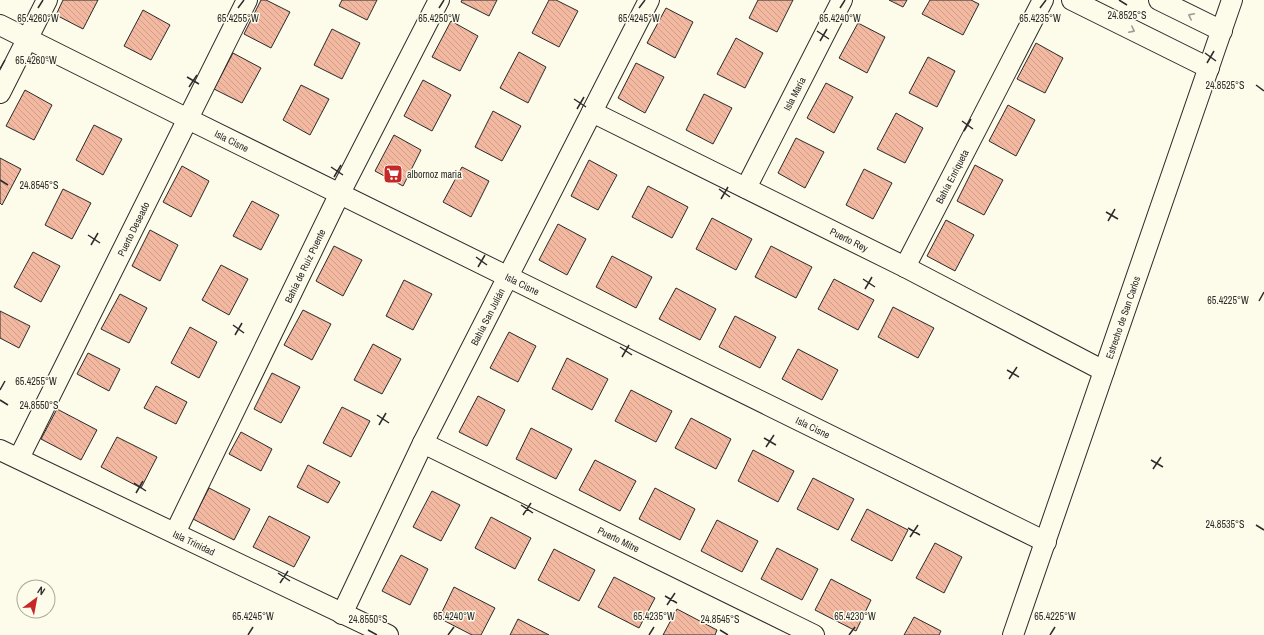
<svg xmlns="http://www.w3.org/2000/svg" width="1264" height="635" viewBox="0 0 1264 635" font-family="'Archivo Narrow',sans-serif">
	<defs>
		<pattern id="building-back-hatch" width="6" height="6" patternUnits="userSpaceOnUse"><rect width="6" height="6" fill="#f2b8a0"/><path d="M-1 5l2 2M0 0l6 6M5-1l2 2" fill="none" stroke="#d09e8a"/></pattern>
	</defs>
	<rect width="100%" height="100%" fill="#fdfbea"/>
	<path fill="url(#building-back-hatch)" stroke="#2b2b2b" d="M 63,0 L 98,0 L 83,29 L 56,15 Z
		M 261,0 L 266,0 L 290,12 L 271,48 L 244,34 Z
		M 342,0 L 377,0 L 367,20 L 339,6 Z
		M 462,0 L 497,0 L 489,16 L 461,2 Z
		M 549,0 L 556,0 L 578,11 L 559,47 L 532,33 Z
		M 758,0 L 793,0 L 777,32 L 749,18 Z
		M 889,0 L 907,0 L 903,7 Z
		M 930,0 L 971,0 L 979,4 L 963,35 L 922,14 Z
		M 666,8 L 693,22 L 675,58 L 647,43 Z
		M 143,10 L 170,25 L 151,60 L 124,46 Z
		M 451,21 L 478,36 L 460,71 L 432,57 Z
		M 858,23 L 885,37 L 867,73 L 839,58 Z
		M 332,29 L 360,43 L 342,79 L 314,65 Z
		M 736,38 L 763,53 L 745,88 L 717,74 Z
		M 1036,43 L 1063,58 L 1045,93 L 1017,79 Z
		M 519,52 L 546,67 L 528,103 L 500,88 Z
		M 233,53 L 261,68 L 242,103 L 214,89 Z
		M 928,57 L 955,71 L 937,107 L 909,93 Z
		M 636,63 L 664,77 L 645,113 L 618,98 Z
		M 423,80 L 451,95 L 432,131 L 404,116 Z
		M 826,83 L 853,97 L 834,133 L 807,118 Z
		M 301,85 L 329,99 L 310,135 L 283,120 Z
		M 25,90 L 52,105 L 34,140 L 6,126 Z
		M 704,94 L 732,108 L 713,144 L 686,130 Z
		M 1008,105 L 1035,120 L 1016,156 L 989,141 Z
		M 493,111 L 521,126 L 502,161 L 475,147 Z
		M 896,113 L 923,128 L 905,163 L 877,149 Z
		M 94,125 L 122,139 L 103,175 L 76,160 Z
		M 394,135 L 421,150 L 403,186 L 375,171 Z
		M 796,138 L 824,152 L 805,188 L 778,173 Z
		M 0,158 L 21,169 L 2,205 L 0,203 Z
		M 589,160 L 617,175 L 598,210 L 571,196 Z
		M 975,165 L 1003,180 L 984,215 L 957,201 Z
		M 182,166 L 209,181 L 191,217 L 163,202 Z
		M 462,167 L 489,181 L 471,217 L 443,202 Z
		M 864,169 L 892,183 L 873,219 L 846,205 Z
		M 648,186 L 688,207 L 672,238 L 632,217 Z
		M 63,189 L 91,203 L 72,239 L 45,225 Z
		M 252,201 L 279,215 L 261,250 L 233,236 Z
		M 712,218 L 752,239 L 736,270 L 696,249 Z
		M 946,220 L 974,235 L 955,271 L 927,256 Z
		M 558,224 L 586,239 L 567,275 L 539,260 Z
		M 150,230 L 178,245 L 160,281 L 132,266 Z
		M 334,246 L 362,260 L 343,296 L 316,281 Z
		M 771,246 L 812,267 L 796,298 L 755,277 Z
		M 33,252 L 60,266 L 41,302 L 14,287 Z
		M 612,256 L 652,277 L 636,308 L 596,287 Z
		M 221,265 L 248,279 L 229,315 L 202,300 Z
		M 834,279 L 874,300 L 858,330 L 818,309 Z
		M 404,280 L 432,294 L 413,330 L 386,316 Z
		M 676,288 L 716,309 L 700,340 L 659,319 Z
		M 120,294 L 147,308 L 129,343 L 101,329 Z
		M 893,307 L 934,328 L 918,358 L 878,337 Z
		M 303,310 L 331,324 L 312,360 L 284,345 Z
		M 0,311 L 30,326 L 19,348 L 0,338 Z
		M 735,316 L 776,337 L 760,368 L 719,347 Z
		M 190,327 L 217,342 L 199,378 L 171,363 Z
		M 509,332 L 536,346 L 518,382 L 490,368 Z
		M 373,344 L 401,359 L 382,394 L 354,380 Z
		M 798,349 L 838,370 L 822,400 L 782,379 Z
		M 88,353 L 120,369 L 109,391 L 77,374 Z
		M 567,358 L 608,379 L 592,410 L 552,389 Z
		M 272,373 L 300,387 L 281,423 L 254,409 Z
		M 156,386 L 187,402 L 176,424 L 144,408 Z
		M 631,390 L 672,411 L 656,442 L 615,421 Z
		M 478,396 L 505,410 L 487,446 L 459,432 Z
		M 342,407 L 370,421 L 351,457 L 323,443 Z
		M 57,409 L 97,430 L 81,460 L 41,439 Z
		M 691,418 L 731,439 L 716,469 L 675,448 Z
		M 531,428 L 572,449 L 556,479 L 516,459 Z
		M 241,432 L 272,449 L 261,471 L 229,454 Z
		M 117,437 L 157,457 L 141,488 L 101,467 Z
		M 753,450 L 794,471 L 778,502 L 738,481 Z
		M 595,460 L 636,481 L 620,511 L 579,490 Z
		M 308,465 L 340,482 L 328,503 L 297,487 Z
		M 813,478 L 854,499 L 838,530 L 797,509 Z
		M 209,488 L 250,509 L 234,540 L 193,519 Z
		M 655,488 L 695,509 L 680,540 L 639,519 Z
		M 432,491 L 460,505 L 441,541 L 413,527 Z
		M 867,509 L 908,530 L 892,561 L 851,540 Z
		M 269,516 L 310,537 L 294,567 L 253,547 Z
		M 491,517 L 531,538 L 515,569 L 475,548 Z
		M 717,520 L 758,541 L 742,572 L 701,551 Z
		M 935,543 L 962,557 L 944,593 L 916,578 Z
		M 777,548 L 818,569 L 802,600 L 761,579 Z
		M 554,549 L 595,570 L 579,601 L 538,580 Z
		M 401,555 L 428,569 L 410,605 L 382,591 Z
		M 614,577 L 655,598 L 639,628 L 598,607 Z
		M 831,579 L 871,600 L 856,631 L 815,610 Z
		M 454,587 L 495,608 L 481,635 L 472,635 L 439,618 Z
		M 677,609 L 717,630 L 715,635 L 663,635 Z
		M 914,617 L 941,631 L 939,635 L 904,635 Z
		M 518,619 L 549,635 L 510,635 Z"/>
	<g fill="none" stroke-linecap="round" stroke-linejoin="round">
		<defs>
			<g id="minor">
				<path d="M 1072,0 L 1209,68"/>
				<path d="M 1159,0 L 1222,31"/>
				<path id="s1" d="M 0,25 L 188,119 L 1046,542"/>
				<path d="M 0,93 L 47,0"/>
				<path id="s2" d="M 592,112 L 905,267 L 1104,371"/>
				<path id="s3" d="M 746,188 L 842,0"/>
				<path id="s4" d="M 905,267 L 1043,0"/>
				<path id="s5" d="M 423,443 L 814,635"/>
				<path id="s6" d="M 0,450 L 388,635"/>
				<path id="s7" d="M 19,458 L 247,0"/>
				<path id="s8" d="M 175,533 L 340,193 L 439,0"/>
				<path id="s9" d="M 342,614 L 423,443 L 649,0"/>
				<path id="s10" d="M 1013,635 L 1232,0"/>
			</g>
		</defs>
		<use href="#minor" stroke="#2b2b2b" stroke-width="22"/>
		<use href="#minor" stroke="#fdfbea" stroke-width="20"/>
	</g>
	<defs><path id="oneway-chevron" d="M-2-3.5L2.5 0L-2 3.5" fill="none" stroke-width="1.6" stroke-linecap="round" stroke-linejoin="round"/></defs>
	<g stroke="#9e9d94">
		<use href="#oneway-chevron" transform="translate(1191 16) rotate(-153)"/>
		<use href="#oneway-chevron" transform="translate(1132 30) rotate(27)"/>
	</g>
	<path fill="none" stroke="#2b2b2b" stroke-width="1.5" d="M 1119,0 L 1127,5M 38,8 L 43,0M 238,8 L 244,0M 439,8 L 444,0M 639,8 L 645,0M 840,8 L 845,0M 1040,8 L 1046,0M 817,31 L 829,39M 820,41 L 827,29M 1205,53 L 1216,61M 1207,63 L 1214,51M 0,69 L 5,60M 187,77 L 199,84M 1256,85 L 1264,91M 189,87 L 197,75M 574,99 L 586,107M 577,109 L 584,97M 962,121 L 973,129M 964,131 L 971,119M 331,167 L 343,175M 334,177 L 341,165M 0,180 L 8,185M 719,189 L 730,197M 721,199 L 728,187M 1106,212 L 1118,219M 1108,221 L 1115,209M 88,235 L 100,243M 91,245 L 98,233M 476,257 L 487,265M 478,267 L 485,255M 863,279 L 875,287M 865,289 L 872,277M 1259,301 L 1264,292M 233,325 L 244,333M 235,335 L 242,323M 620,347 L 632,355M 622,357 L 629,345M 1007,370 L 1019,377M 1009,379 L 1017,367M 0,390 L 5,381M 0,400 L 8,405M 377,415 L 389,423M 379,425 L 386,413M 764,438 L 776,445M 766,447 L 774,435M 1151,460 L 1163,467M 1153,469 L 1161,457M 134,483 L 146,491M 136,493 L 143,481M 521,505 L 533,513M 523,515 L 531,503M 1256,525 L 1264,530M 908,528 L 920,535M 910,537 L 918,525M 278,573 L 290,581M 280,583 L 288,571M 665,596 L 677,603M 667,605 L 675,593M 368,630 L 377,635M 720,630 L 728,635M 248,635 L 253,627M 448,635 L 454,627M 649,635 L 654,627M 849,635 L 855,627M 1050,635 L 1055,627"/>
	<defs>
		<symbol id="supermarket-square" viewBox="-11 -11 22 22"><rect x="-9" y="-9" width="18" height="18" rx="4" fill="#c62828" stroke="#fdfbea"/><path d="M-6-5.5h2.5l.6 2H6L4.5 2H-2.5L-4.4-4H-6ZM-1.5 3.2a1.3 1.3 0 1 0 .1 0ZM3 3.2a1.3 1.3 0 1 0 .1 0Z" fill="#fff"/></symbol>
	</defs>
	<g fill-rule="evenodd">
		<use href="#supermarket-square" x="382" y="163" width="22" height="22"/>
	</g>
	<g text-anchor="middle" stroke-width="3" stroke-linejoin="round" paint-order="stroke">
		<g font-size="10" fill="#2b2b2b" stroke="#fdfbea">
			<text dy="4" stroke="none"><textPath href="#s3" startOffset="106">Isla María</textPath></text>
			<text dy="4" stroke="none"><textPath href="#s1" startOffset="259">Isla Cisne</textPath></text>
			<text dy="4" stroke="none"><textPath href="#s4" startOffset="102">Bahía Enriqueta</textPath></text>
			<text dy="4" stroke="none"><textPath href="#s7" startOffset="256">Puerto Deseado</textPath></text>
			<text dy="4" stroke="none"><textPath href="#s2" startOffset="287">Puerto Rey</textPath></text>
			<text dy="4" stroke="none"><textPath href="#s8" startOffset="297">Bahía de Ruiz Puente</textPath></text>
			<text dy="4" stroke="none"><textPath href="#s1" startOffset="583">Isla Cisne</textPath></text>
			<text dy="4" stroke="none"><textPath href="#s9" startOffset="331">Bahía San Julián</textPath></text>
			<text dy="4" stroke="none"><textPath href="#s10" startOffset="336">Estrecho de San Carlos</textPath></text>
			<text dy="4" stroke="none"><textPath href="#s1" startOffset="907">Isla Cisne</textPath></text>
			<text dy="4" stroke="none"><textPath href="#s5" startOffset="218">Puerto Mitre</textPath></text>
			<text dy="4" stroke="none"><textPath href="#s6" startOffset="215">Isla Trinidad</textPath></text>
		</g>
		<g font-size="10" fill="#2b2b2b" stroke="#fdfbea" text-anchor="start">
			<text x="407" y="178">albornoz maria</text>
		</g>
	</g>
	<g font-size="10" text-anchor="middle" fill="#2b2b2b" stroke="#fdfbea" stroke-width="3" stroke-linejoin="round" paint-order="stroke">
		<text x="1127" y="19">24.8525°S</text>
		<text x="38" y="22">65.4260°W</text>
		<text x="238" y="22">65.4255°W</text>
		<text x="439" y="22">65.4250°W</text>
		<text x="639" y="22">65.4245°W</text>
		<text x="840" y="22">65.4240°W</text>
		<text x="1040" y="22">65.4235°W</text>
		<text x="36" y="64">65.4260°W</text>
		<text x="1225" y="89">24.8525°S</text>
		<text x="39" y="189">24.8545°S</text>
		<text x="1228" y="304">65.4225°W</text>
		<text x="36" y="385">65.4255°W</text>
		<text x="39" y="409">24.8550°S</text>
		<text x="1225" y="528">24.8535°S</text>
		<text x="253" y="620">65.4245°W</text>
		<text x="454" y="620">65.4240°W</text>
		<text x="654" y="620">65.4235°W</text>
		<text x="855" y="620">65.4230°W</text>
		<text x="1055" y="620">65.4225°W</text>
		<text x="368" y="623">24.8550°S</text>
		<text x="720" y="623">24.8545°S</text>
	</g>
	<g transform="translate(36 599) rotate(32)"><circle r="19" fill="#fdfbea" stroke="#a9a89e"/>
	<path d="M0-3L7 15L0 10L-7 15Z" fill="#c62828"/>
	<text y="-6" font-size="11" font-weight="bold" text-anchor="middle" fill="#2b2b2b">N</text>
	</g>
</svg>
